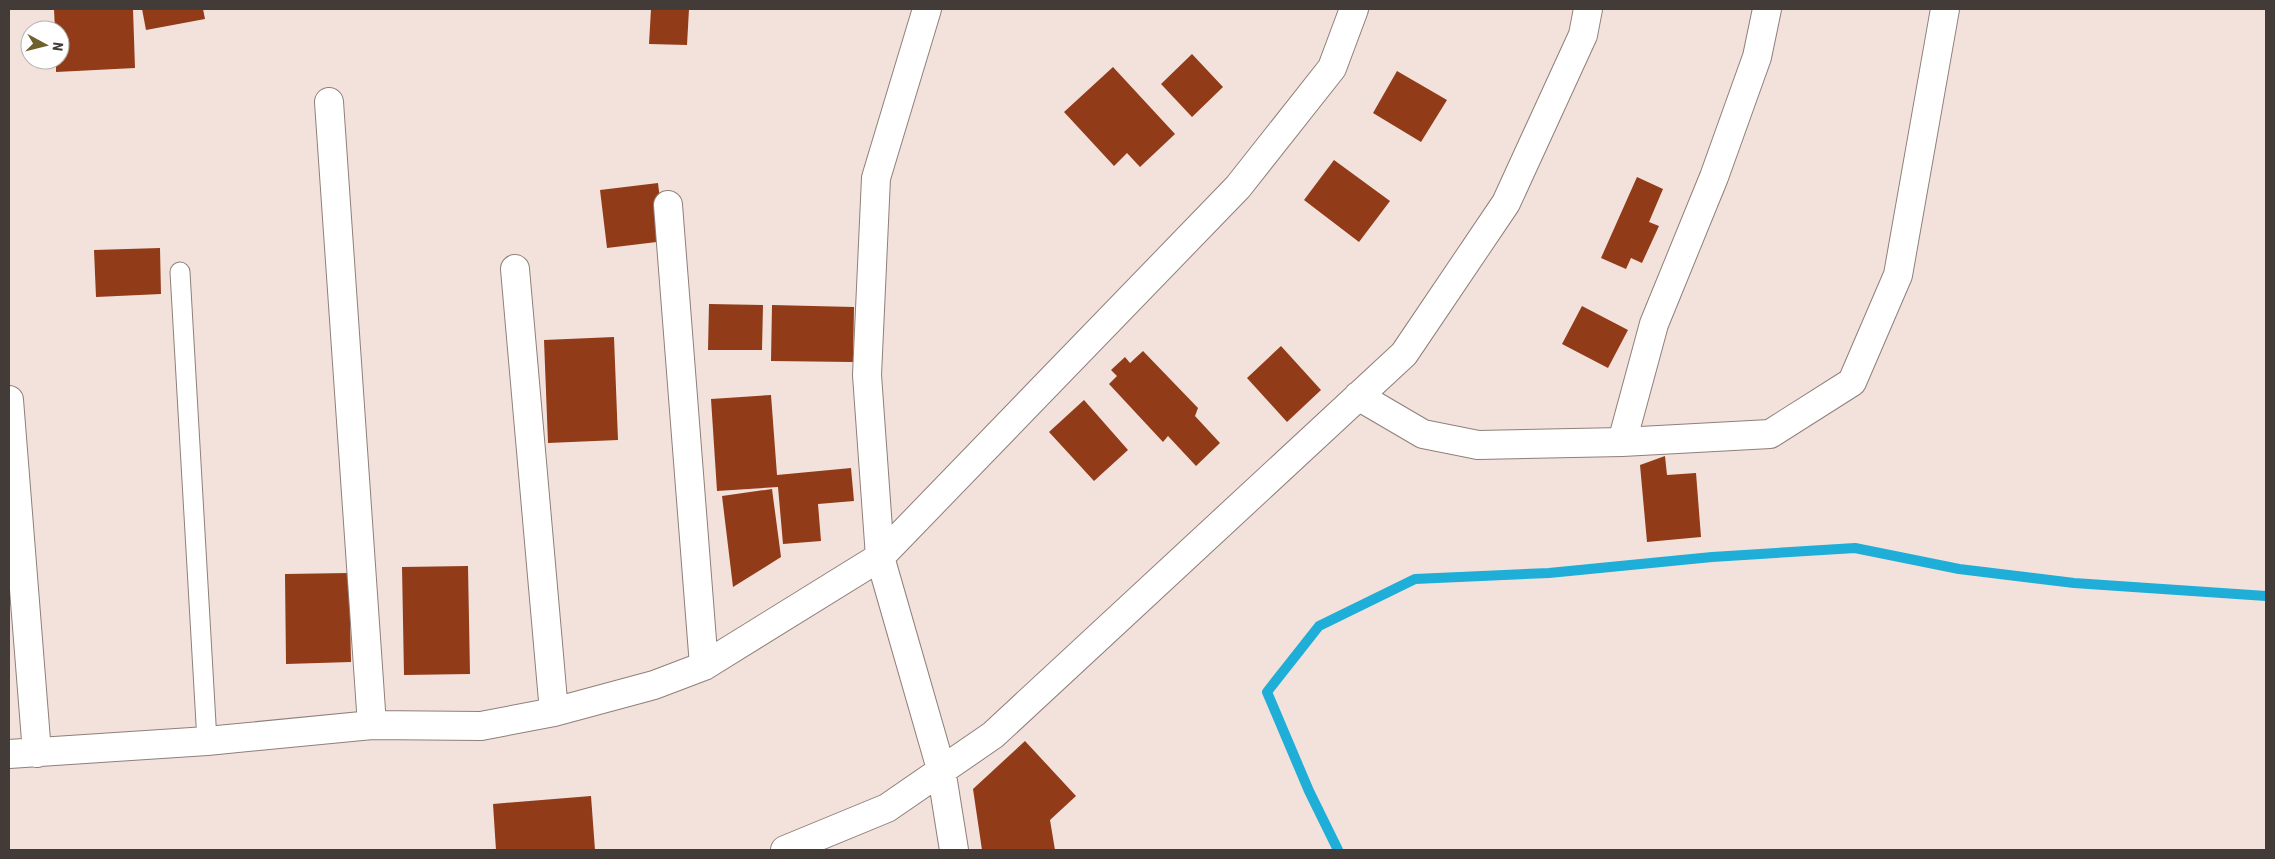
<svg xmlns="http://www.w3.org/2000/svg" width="2275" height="859" viewBox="0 0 2275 859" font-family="'Roboto Condensed',sans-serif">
	<rect width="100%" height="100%" fill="#f3e2dc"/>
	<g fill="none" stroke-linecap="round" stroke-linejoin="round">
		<path stroke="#1eaed7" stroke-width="10" d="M 1338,850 L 1309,791 L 1267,692 L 1319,626 L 1415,579 L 1549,573 L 1712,557 L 1855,548 L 1959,569 L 2074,583 L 2266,596"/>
	</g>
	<path fill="#913b18" d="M 54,9 L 133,9 L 135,68 L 56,72 L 56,60 L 60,60 L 60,30 L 55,30 Z
		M 142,9 L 203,9 L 205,19 L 146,30 Z
		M 651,9 L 689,9 L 687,45 L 649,44 Z
		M 1192,54 L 1223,87 L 1192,117 L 1161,84 Z
		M 1113,67 L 1175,134 L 1140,167 L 1127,153 L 1114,166 L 1064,112 Z
		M 1397,71 L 1447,100 L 1421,142 L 1373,113 Z
		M 1334,160 L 1390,201 L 1359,242 L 1304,200 Z
		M 1637,177 L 1663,189 L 1649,222 L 1659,226 L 1642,263 L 1631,258 L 1626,269 L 1601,258 Z
		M 658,183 L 665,241 L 607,248 L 600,190 Z
		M 160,248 L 161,294 L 96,297 L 94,250 Z
		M 709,304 L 763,305 L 762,350 L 708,350 Z
		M 772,305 L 854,307 L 853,362 L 771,361 Z
		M 1582,306 L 1628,330 L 1608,368 L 1562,344 Z
		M 614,337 L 618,440 L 548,443 L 544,340 Z
		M 1281,346 L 1321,390 L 1287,422 L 1247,378 Z
		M 1143,351 L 1198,408 L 1195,416 L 1220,443 L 1196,466 L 1168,436 L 1163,442 L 1109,384 L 1117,376 L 1111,370 L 1125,357 L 1130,363 Z
		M 771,395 L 777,475 L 851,468 L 854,501 L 818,504 L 821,541 L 783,544 L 778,487 L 717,491 L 711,399 Z
		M 1084,400 L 1128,450 L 1094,481 L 1049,432 Z
		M 1665,456 L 1667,475 L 1696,473 L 1701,537 L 1647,542 L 1640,465 Z
		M 772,489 L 781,557 L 733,587 L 722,496 Z
		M 468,566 L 470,674 L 404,675 L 402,567 Z
		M 349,573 L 351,662 L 286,664 L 285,574 Z
		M 1025,741 L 1076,796 L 1050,820 L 1055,850 L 982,850 L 973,789 Z
		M 591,796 L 595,850 L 496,850 L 493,804 Z"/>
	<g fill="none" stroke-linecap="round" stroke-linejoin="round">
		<defs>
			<path id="lane" d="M 180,272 L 207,741"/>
			<path id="street" d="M 927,9 L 876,178 L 867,375 L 880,557 L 941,769 L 954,850
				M 329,102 L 372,725
				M 668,205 L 704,666
				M 515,269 L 554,712
				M 1358,396 L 1423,434 L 1478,445 L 1622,442 L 1770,434 L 1852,382 L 1898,275 L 1945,9
				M 9,400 L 37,753
				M 1622,442 L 1654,324 L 1714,177 L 1757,57 L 1767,9
				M 9,754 L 207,741 L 372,725 L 481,726 L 554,712 L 654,685 L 704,666 L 880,557 L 1238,187 L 1332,68 L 1354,9
				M 785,850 L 887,808 L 993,735 L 1404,354 L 1506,203 L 1583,35 L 1588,9"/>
		</defs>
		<use href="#lane" stroke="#8f7f79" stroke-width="21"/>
		<use href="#street" stroke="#8f7f79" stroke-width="30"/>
		<use href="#lane" stroke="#fff" stroke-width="19"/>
		<use href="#street" stroke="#fff" stroke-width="28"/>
	</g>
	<rect width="2275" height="859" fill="none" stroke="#423b38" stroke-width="20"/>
	<g transform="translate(45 45) rotate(97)"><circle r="24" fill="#ffffff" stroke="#b3b1af"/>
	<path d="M0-4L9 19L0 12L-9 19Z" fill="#6d612e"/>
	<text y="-8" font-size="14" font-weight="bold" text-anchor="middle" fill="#423b38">N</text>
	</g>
</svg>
